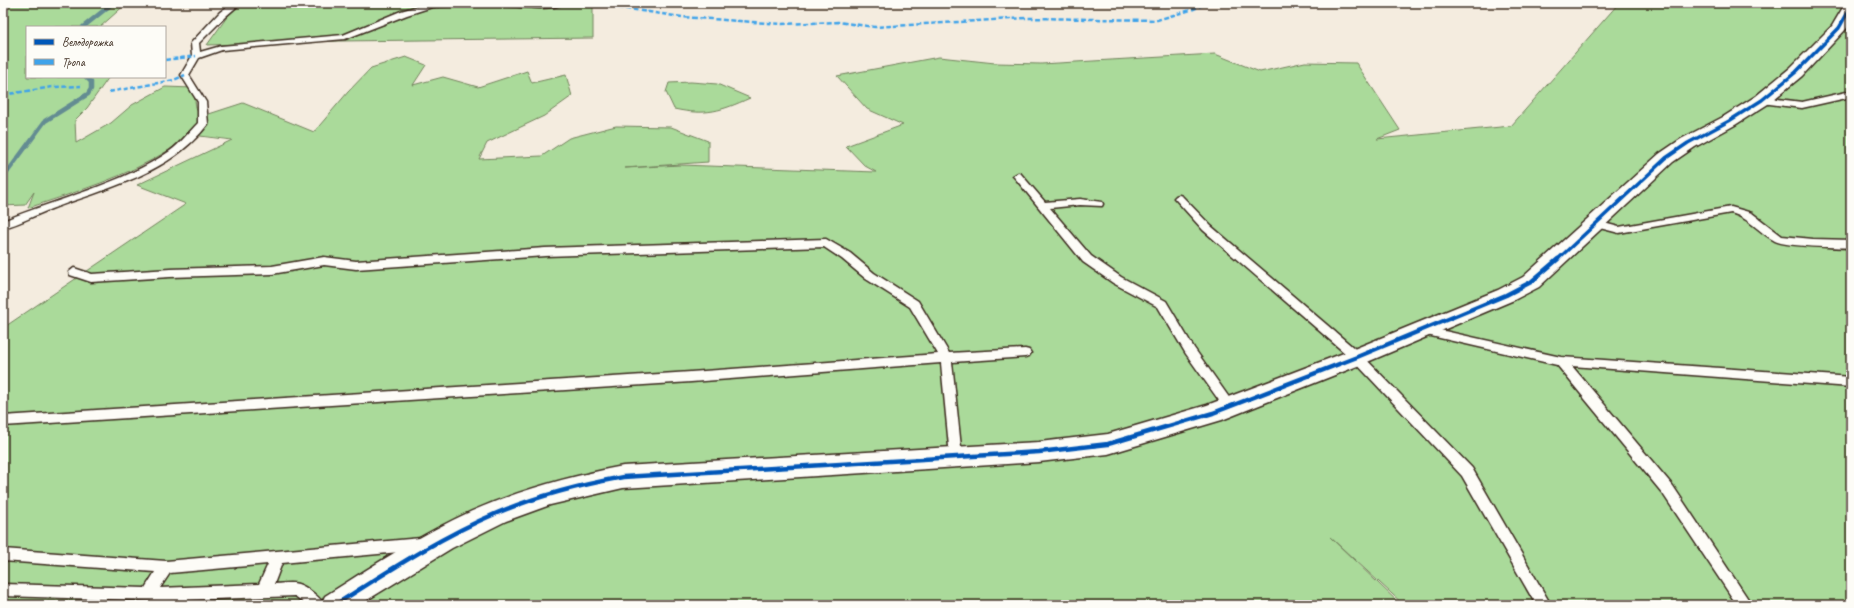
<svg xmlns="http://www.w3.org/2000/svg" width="1854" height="608" viewBox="0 0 1854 608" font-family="Caveat,sans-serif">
	<rect width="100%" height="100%" fill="#f4ecdf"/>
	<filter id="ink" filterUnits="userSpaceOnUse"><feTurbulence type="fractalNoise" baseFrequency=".025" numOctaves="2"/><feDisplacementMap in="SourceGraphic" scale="8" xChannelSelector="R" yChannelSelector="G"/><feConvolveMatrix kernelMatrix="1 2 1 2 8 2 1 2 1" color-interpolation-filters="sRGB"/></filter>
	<g filter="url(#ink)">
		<path fill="#aada9a" stroke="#72825c" d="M 3,3 L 127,3 L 100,27 L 27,27 L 27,77 L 109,77 L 87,108 L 75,120 L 76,143 L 111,123 L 132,105 L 165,87 L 193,88 L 196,107 L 202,122 L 209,114 L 243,103 L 314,132 L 348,92 L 371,68 L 406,57 L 426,65 L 413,85 L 443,77 L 478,87 L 527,71 L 532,83 L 566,75 L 572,96 L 544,116 L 487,143 L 479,159 L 542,156 L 569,138 L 616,126 L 671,127 L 708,141 L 708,162 L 625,168 L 680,165 L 876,172 L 865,166 L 846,146 L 903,125 L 867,109 L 837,76 L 939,57 L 995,63 L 1041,64 L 1215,54 L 1260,72 L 1305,62 L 1356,63 L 1400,130 L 1377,139 L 1511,126 L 1619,3 L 1851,3 L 1851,605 L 1404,605 L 1330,537 L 1401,605 L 3,605 L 3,328 L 186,204 L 137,185 L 232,140 L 192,135 L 196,129 C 187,136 178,144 169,150 C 126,177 76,192 28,208 L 34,192 L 25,205 L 3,206 Z
			M 237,3 L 593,3 L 593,38 L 340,41 L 207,45 Z
			M 691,82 L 717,84 L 750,98 C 721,111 706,116 674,109 L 666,92 L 669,83 Z"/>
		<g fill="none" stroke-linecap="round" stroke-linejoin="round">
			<path stroke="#648c92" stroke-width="4.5" d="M 83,27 L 113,3
				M 3,178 L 45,121 L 88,94 L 91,89 L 91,82 L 86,77"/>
			<defs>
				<path id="lane" d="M 232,3 L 241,3 L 226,16 L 199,43 L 200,52 L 221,46 L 343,35 L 401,11 L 428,3 L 468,3 L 464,5 L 432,7 L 407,15 L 345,39 L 222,50 L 199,58 L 189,75 L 206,102 L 208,124 C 170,174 107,188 51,209 C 35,215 20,224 3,228 L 3,221 C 56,199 123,184 170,151 C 180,144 189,132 198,123 L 198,102 L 181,75 L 192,56 L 191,43 L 220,12 Z
					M 497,3 L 564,3 C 554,12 515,6 501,5 Z
					M 1851,91 L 1851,97 L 1802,108 L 1762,103 L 1758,100 L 1762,97 L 1802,102 Z
					M 1018,173 L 1021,174 L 1045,202 L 1080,199 L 1102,202 L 1103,204 L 1102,206 L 1080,205 L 1050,208 L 1091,256 L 1121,277 L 1166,301 L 1194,348 L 1233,403 L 1235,406 L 1233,409 L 1229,411 L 1225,409 L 1186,354 L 1158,307 L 1113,283 L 1083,262 L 1015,178 L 1013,176 Z
					M 1179,195 L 1182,196 L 1211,226 L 1361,354 L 1472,468 L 1551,605 L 1536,605 L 1462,476 L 1353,360 L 1203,230 L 1176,200 L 1174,198 L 1176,196 Z
					M 1731,207 L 1752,213 L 1782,236 L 1813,239 L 1851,240 L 1851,248 C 1836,247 1786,247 1775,241 C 1757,231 1751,219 1731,213 L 1619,233 L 1592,226 L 1591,224 L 1596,221 L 1619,227 Z
					M 826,239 L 850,253 L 874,273 L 918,301 L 949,353 L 1025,349 L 1029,350 L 1031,353 L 1029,356 L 1025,357 L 952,362 L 962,457 L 960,461 L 956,462 L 952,461 L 950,457 L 941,363 L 691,382 L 3,426 L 3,416 L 691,372 L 938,354 L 910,307 L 866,279 L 842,259 L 824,247 L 545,256 L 356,269 L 324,265 L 272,274 L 170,277 L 91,282 L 70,275 L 69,272 L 74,268 L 92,274 L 170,269 L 272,266 L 324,257 L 356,261 L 545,248 Z
					M 1422,326 L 1561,357 L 1851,377 L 1851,387 L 1572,366 L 1673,486 L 1752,605 L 1737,605 L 1663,494 L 1557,365 L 1418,333 L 1416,330 L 1418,327 Z
					M 421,538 L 426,540 L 428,544 L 426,548 L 421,550 L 282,563 L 274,584 C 293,583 297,580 313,593 C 318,597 322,600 324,605 L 307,605 L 295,596 L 165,601 L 3,596 L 3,584 L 145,588 L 155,572 L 3,561 L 3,549 L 166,561 ZM 268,564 L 259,584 L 160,588 L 170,573 Z"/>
				<path id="secondary" d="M 1851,3 L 1851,21 L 1847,28 L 1802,76 L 1768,104 L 1735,125 L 1695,147 L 1673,162 L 1539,287 L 1514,300 L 1365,363 L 1222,420 L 1108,454 L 1039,462 L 623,488 L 550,505 L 506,521 L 452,548 L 359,605 L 321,605 L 325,596 C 373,566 421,534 472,511 C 520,490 571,476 623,466 L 1039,442 L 1108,434 L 1207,405 L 1349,351 L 1498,290 L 1523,277 L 1659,154 L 1681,139 L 1723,117 L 1756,96 L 1790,68 L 1832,26 L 1845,4 Z"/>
			</defs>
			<use href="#lane" stroke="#3b2a1e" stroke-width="3"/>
			<use href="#secondary" stroke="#3b2a1e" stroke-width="3"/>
			<use href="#lane" fill="#fdfcf7" fill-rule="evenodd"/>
			<use href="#secondary" fill="#fdfcf7" fill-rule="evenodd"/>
			<path stroke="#3fa3ea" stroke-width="2.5" stroke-dasharray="5 2.5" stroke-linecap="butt" d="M 588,3 L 682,17 L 782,24 L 838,22 L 875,27 L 1027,18 L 1157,20 L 1194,9 L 1206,3
				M 165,60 L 196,56
				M 109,92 L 174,80 L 185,75
				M 3,95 L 52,87 L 81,86"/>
			<defs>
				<path id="cycleway-far1" d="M 1557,260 L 1666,158 L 1688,143 L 1729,121 L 1762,100 L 1796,72 L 1839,28 L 1851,7"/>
				<path id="cycleway" d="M 335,605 C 387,572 440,537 497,513 C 537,496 580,485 623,477 L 1039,452 L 1108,444 L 1213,413 L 1357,357 L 1506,295 L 1531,282 L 1558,259"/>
			</defs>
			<use href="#cycleway-far1" stroke="#fdfcf7" stroke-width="5.5"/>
			<use href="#cycleway" stroke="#fdfcf7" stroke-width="7"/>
			<use href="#cycleway-far1" stroke="#0057b8" stroke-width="3.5"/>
			<use href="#cycleway" stroke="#0057b8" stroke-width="4.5"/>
		</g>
	</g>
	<rect width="1854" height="608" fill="none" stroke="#fdfcf7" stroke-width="16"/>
	<rect x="8" y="8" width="1838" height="592" fill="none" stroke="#3b2a1e" stroke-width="1.5" filter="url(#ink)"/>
	<rect x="26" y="26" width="140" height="52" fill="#fdfcf7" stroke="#afa8a0"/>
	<rect x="34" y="39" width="20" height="6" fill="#0057b8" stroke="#afa8a0"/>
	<text x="62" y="46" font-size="12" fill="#3b2a1e">Велодорожка</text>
	<rect x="34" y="59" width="20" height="6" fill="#3fa3ea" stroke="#afa8a0"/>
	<text x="62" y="66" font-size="12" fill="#3b2a1e">Тропа</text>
</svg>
